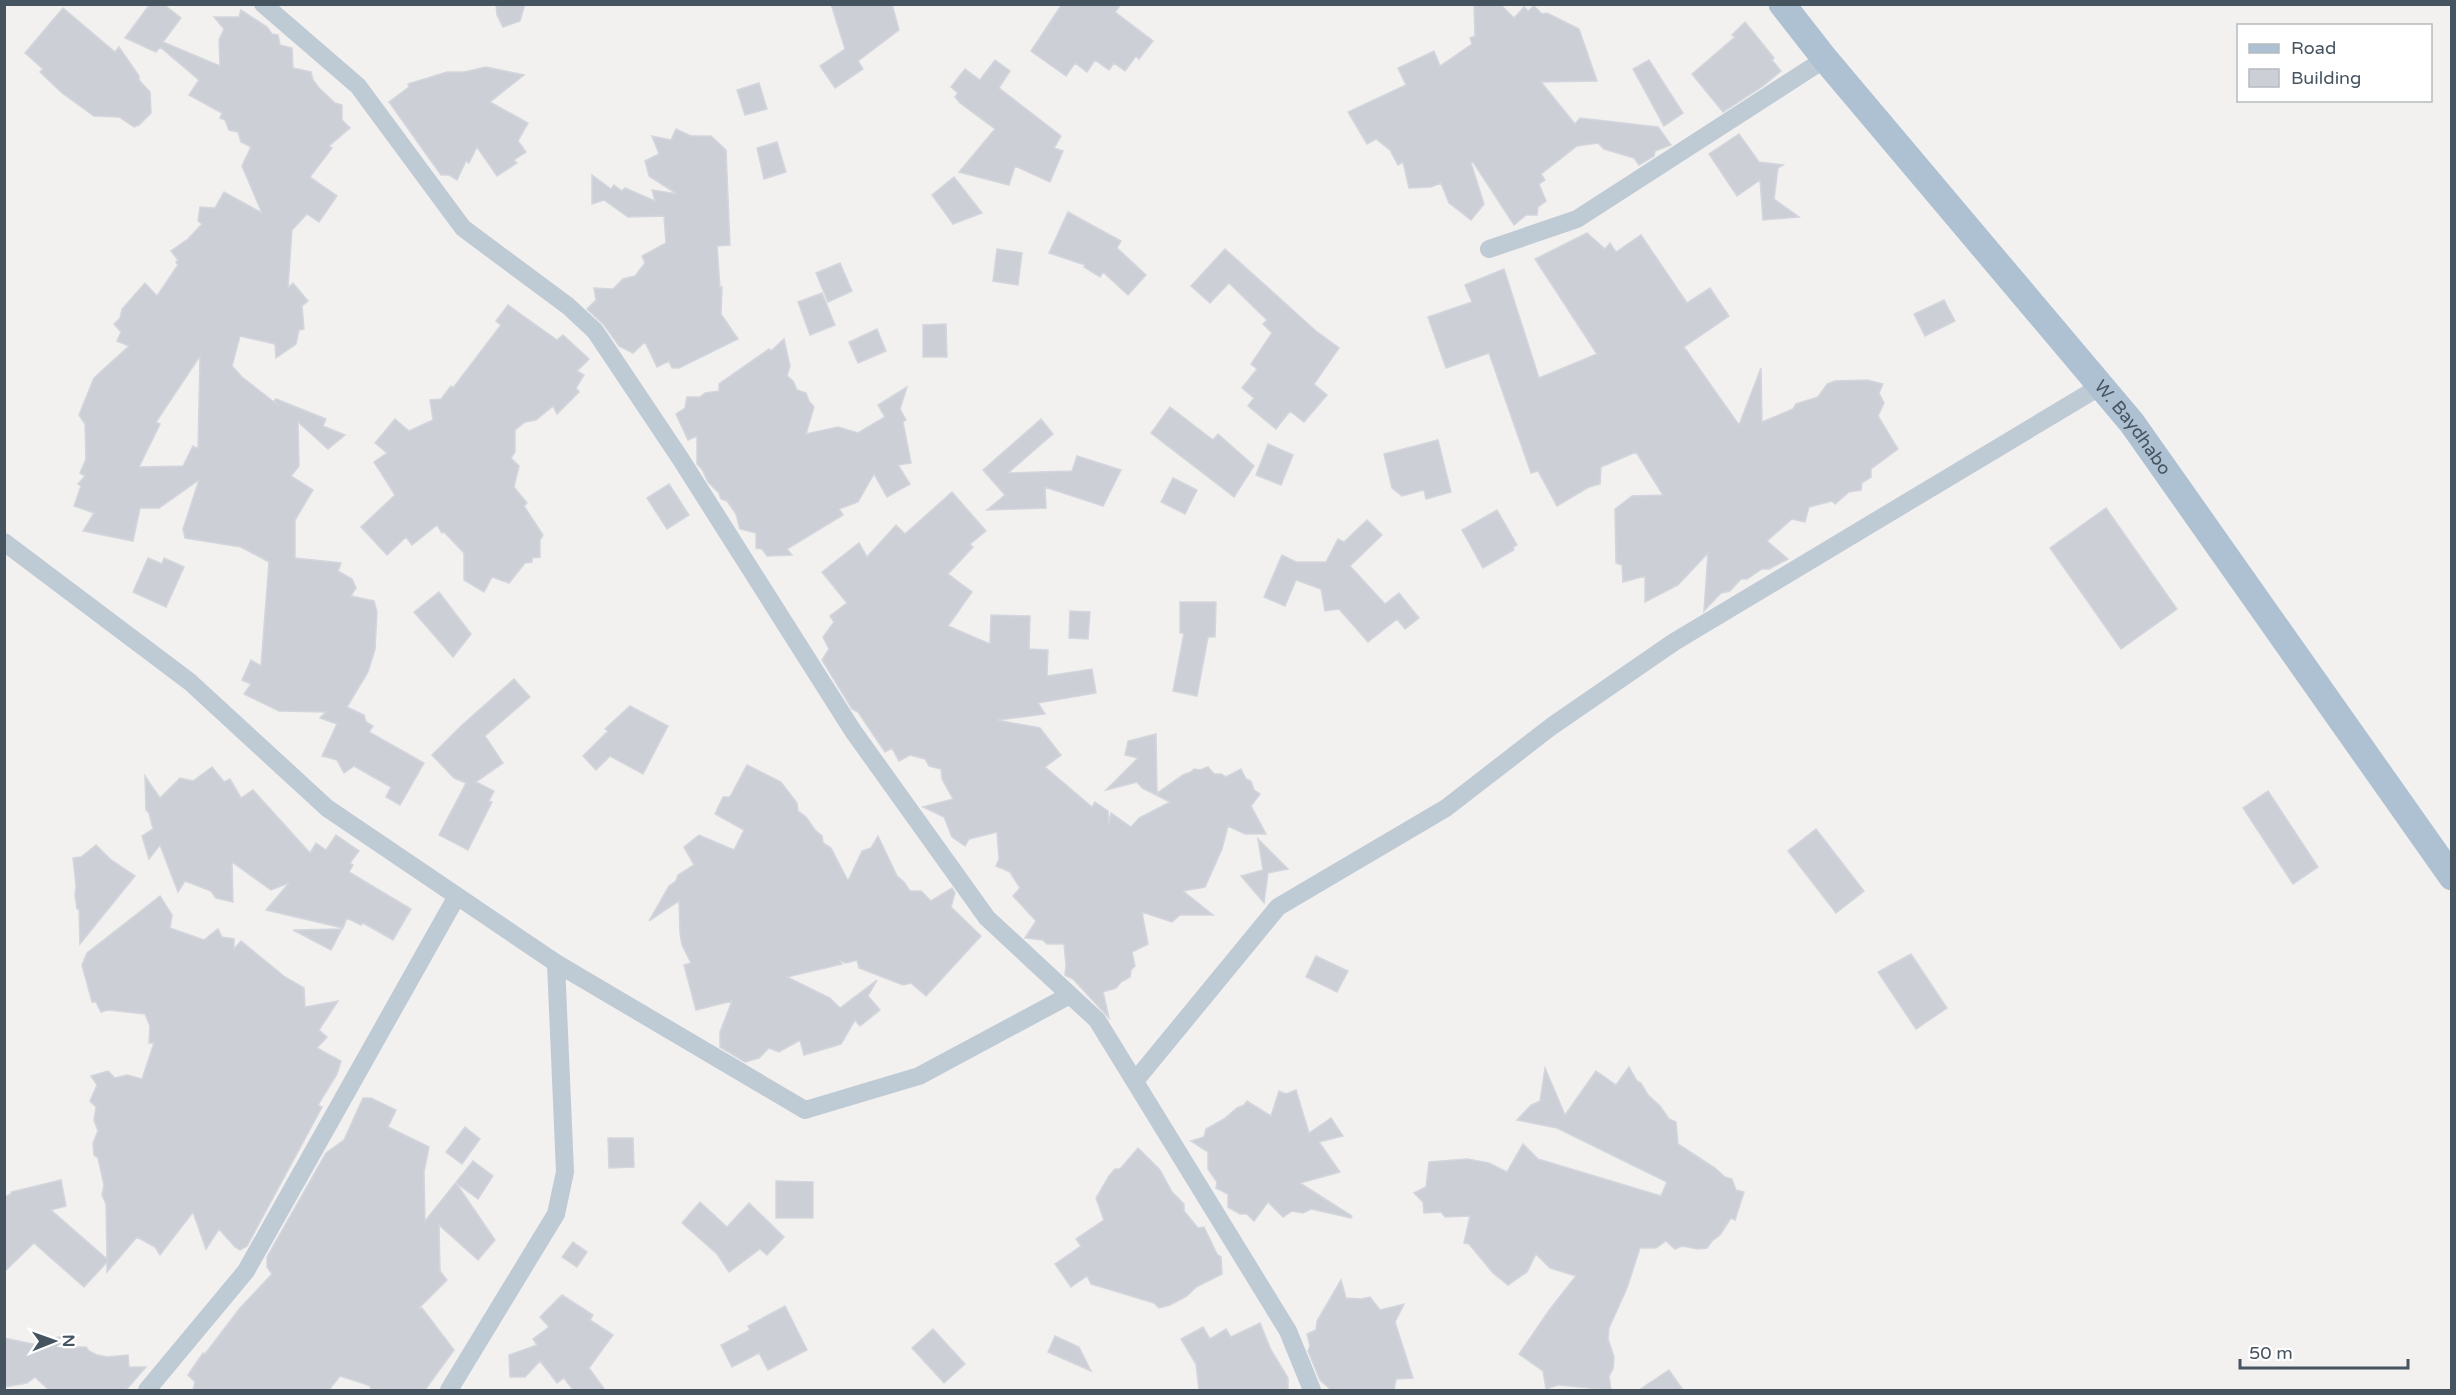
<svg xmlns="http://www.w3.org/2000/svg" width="2456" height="1395" viewBox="0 0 2456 1395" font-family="'Varela Round',sans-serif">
	<rect width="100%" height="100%" fill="#f3f0f0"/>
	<path fill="#cccfd6" stroke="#d3d6dc" stroke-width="1.5" fill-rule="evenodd" d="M 150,4 L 163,4 L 181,18 L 163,42 L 220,66 L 219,40 L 224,29 L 214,17 L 239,17 L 241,10 L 267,27 L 272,34 L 278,35 L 280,45 L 292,48 L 293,68 L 311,72 L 313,80 L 319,88 L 335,103 L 342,105 L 342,120 L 350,128 L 329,146 L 332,148 L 310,177 L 337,196 L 319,222 L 307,214 L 292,230 L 288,288 L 293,283 L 308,301 L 302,306 L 304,329 L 299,330 L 296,344 L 276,358 L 275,344 L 240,336 L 232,366 L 242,377 L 279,406 L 274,401 L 276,399 L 326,419 L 323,426 L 345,435 L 328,449 L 298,422 L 299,466 L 291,476 L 313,490 L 295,520 L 295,558 L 341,563 L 338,571 L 352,579 L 356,588 L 351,596 L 374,601 L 377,612 L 375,649 L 368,672 L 347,707 L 364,715 L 366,722 L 373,726 L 369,732 L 424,763 L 400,805 L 386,797 L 391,787 L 354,766 L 344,773 L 337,760 L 322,756 L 337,724 L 320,718 L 326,712 L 279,711 L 244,694 L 251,684 L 242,680 L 251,660 L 261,666 L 269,562 L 241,547 L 185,538 L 183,529 L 199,480 L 159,508 L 140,508 L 133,541 L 83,531 L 94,513 L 74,506 L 81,486 L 78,484 L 85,476 L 80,473 L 86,459 L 85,424 L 79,415 L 94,378 L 129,346 L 117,341 L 121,332 L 114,324 L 120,318 L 122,309 L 145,283 L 157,296 L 178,265 L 176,262 L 178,260 L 171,251 L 188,239 L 202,224 L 198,221 L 200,207 L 215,208 L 224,192 L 262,213 L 242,166 L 251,147 L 241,142 L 238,132 L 229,130 L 225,120 L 220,118 L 222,113 L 189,95 L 199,80 L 160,47 L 156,52 L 125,38 ZM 200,356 L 198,449 L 193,446 L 183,466 L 139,467 L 160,424 L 156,422 Z
		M 496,4 L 525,4 L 520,21 L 503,27 L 497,15 Z
		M 831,4 L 892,4 L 899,30 L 858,61 L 863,69 L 835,88 L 820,66 L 845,49 Z
		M 1062,4 L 1121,4 L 1115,12 L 1153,41 L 1139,59 L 1136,56 L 1125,71 L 1114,63 L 1109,70 L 1095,60 L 1087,72 L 1075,63 L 1066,76 L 1031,51 Z
		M 1474,4 L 1500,4 L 1514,18 L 1524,7 L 1528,11 L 1534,6 L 1542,14 L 1547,13 L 1579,29 L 1597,81 L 1541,82 L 1575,124 L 1580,118 L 1658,127 L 1671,145 L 1655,151 L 1654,156 L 1639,165 L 1634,158 L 1604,149 L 1598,143 L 1577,146 L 1541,174 L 1545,180 L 1539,184 L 1546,201 L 1538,207 L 1537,215 L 1526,215 L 1514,225 L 1473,162 L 1471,163 L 1484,204 L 1471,220 L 1449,203 L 1441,183 L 1431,187 L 1409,188 L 1403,162 L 1398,165 L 1390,150 L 1376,139 L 1367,144 L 1348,112 L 1406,85 L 1398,68 L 1434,51 L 1440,66 L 1472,44 L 1470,38 L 1475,36 Z
		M 63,8 L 115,52 L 119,47 L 139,76 L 139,80 L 150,92 L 151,113 L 139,125 L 134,127 L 119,117 L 94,116 L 62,93 L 40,72 L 43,69 L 25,53 Z
		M 1745,22 L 1774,58 L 1772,60 L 1781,71 L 1763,86 L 1723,112 L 1692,74 L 1735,37 L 1732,35 Z
		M 995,60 L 1010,71 L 999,88 L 1061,136 L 1054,148 L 1063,151 L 1050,182 L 1015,166 L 1009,185 L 959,172 L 995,129 L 960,103 L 955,97 L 958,93 L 951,87 L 965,69 L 980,80 Z
		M 1649,60 L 1683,113 L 1664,126 L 1633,69 Z
		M 486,67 L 524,75 L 490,102 L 528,123 L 518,141 L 526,152 L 514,160 L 517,163 L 497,176 L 477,147 L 469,163 L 466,161 L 457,180 L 449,175 L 441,175 L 389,102 L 409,87 L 408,84 L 447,72 L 464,72 Z
		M 759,83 L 767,109 L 745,115 L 737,90 Z
		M 676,129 L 691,136 L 711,136 L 726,150 L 730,245 L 717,246 L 720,287 L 722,287 L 721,314 L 738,339 L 679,368 L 672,368 L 669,361 L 657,367 L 645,342 L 633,353 L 619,346 L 604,325 L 587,309 L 596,300 L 594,288 L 613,289 L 623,279 L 635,276 L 645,263 L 642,256 L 666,243 L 664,216 L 628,217 L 604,200 L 592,204 L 592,175 L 611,189 L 614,185 L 622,191 L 625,188 L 655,201 L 652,190 L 677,194 L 649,176 L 645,161 L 659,154 L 652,136 L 671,140 Z
		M 1739,134 L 1759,162 L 1783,165 L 1778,168 L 1774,199 L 1799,217 L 1763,220 L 1760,180 L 1737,196 L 1709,154 Z
		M 777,142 L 786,172 L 764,179 L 757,148 Z
		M 954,177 L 982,213 L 953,224 L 932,195 Z
		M 1068,212 L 1121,241 L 1117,248 L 1146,275 L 1128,295 L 1103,272 L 1100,277 L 1084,267 L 1085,265 L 1049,253 Z
		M 1587,233 L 1605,249 L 1610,243 L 1616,252 L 1641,235 L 1687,303 L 1710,288 L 1729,316 L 1684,347 L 1739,425 L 1761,368 L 1762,422 L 1793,409 L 1796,404 L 1818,397 L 1827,384 L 1835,381 L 1867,380 L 1883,384 L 1879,393 L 1884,403 L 1878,416 L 1898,449 L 1871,469 L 1871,477 L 1862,483 L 1861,490 L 1849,492 L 1835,504 L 1832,501 L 1809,507 L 1805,522 L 1792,519 L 1767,541 L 1788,559 L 1769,569 L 1762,569 L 1747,579 L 1741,579 L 1730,591 L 1721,593 L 1704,611 L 1708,553 L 1678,585 L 1645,602 L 1645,576 L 1623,582 L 1622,565 L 1616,563 L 1615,509 L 1632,496 L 1663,495 L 1636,452 L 1601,467 L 1600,484 L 1589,487 L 1557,506 L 1538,471 L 1531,473 L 1489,353 L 1446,368 L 1428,317 L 1472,302 L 1465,285 L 1504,269 L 1539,378 L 1597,354 L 1535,259 Z
		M 997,249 L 1022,253 L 1018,285 L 993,281 Z
		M 1225,249 L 1316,331 L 1339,348 L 1314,384 L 1327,395 L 1304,422 L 1290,411 L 1276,429 L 1248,406 L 1254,398 L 1242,388 L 1257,369 L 1251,364 L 1272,333 L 1263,324 L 1267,320 L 1229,283 L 1210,303 L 1191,286 Z
		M 840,263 L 852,291 L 828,302 L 816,273 Z
		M 822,293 L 835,325 L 810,335 L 798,302 Z
		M 1944,300 L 1955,321 L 1925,336 L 1914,314 Z
		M 508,305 L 557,340 L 563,335 L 589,359 L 577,371 L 584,375 L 576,388 L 579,392 L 557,414 L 553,406 L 536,420 L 525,422 L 515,430 L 515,452 L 511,458 L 519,466 L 514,487 L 527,503 L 524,506 L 543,535 L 540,540 L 540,557 L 532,558 L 532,562 L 525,563 L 509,583 L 492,577 L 484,592 L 464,580 L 464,553 L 444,532 L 442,533 L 437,525 L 412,545 L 406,537 L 387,555 L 361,527 L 395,495 L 374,462 L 387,453 L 375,443 L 395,419 L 409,431 L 433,420 L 430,400 L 441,399 L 451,386 L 453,388 L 501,325 L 496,321 Z
		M 946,324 L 947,357 L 923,357 L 923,325 Z
		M 877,329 L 886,351 L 858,363 L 849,342 Z
		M 784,339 L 790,366 L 787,376 L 793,381 L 797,390 L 806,393 L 809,401 L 814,407 L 806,434 L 838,427 L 858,433 L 885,417 L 878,405 L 907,387 L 900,409 L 906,420 L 903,422 L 911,463 L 898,465 L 910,484 L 887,497 L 874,474 L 858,502 L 839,509 L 843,515 L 787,549 L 792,555 L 767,556 L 762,549 L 756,548 L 756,533 L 740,529 L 736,514 L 727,501 L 721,499 L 719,493 L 708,482 L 702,469 L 697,464 L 697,436 L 688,440 L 676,414 L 685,408 L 687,397 L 700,397 L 705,393 L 719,391 L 719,384 L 769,349 L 771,351 Z
		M 1170,407 L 1213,440 L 1218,434 L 1254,466 L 1234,497 L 1151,433 Z
		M 1041,419 L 1053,434 L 1008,473 L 1072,471 L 1077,456 L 1121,470 L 1103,506 L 1045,487 L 1046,508 L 987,510 L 1005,495 L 983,470 Z
		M 1438,440 L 1451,492 L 1426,499 L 1424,490 L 1402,496 L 1392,488 L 1384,454 Z
		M 1268,444 L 1293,455 L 1281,485 L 1256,475 Z
		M 1173,478 L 1197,490 L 1185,514 L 1161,502 Z
		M 669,484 L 689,515 L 667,529 L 647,498 Z
		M 952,492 L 986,531 L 970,544 L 973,547 L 948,574 L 972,592 L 948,626 L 990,644 L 991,615 L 1030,616 L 1029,649 L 1048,650 L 1047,676 L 1092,669 L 1096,693 L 1038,703 L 1045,714 L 997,720 L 1040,728 L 1061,755 L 1045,767 L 1092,807 L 1095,802 L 1108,811 L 1109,824 L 1111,813 L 1131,827 L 1139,818 L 1170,802 L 1142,788 L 1137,782 L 1106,790 L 1138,758 L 1125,755 L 1128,741 L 1156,734 L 1157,793 L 1183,775 L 1191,772 L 1194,769 L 1200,770 L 1208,767 L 1214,774 L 1221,774 L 1226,777 L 1241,769 L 1246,779 L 1251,781 L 1254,790 L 1260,794 L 1251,806 L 1266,834 L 1245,834 L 1228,826 L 1222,849 L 1205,887 L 1183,891 L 1213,915 L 1180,915 L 1172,922 L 1142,912 L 1148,944 L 1132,952 L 1135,966 L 1131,970 L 1130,977 L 1121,982 L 1116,988 L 1103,992 L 1109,1018 L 1073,979 L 1065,975 L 1066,965 L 1064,944 L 1047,944 L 1043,940 L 1025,938 L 1036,921 L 1013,896 L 1020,888 L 1010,872 L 996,866 L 999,859 L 997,832 L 969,839 L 965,846 L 952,837 L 944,817 L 923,807 L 953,799 L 942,779 L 941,769 L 929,766 L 925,759 L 910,755 L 899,761 L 892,748 L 885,752 L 858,712 L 852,709 L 822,660 L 829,649 L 823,637 L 834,622 L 830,616 L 847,603 L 822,572 L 859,543 L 867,557 L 896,525 L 905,534 Z
		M 2106,508 L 2177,609 L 2121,649 L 2050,548 Z
		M 1497,510 L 1517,545 L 1513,547 L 1514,550 L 1483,568 L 1462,530 Z
		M 1367,520 L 1382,535 L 1350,566 L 1385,604 L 1399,593 L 1419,618 L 1405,629 L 1397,619 L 1368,642 L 1339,609 L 1325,611 L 1321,589 L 1296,580 L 1285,606 L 1264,597 L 1282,555 L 1296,562 L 1326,562 L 1338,539 L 1344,542 Z
		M 148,558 L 162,564 L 164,558 L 184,567 L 166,607 L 133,592 Z
		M 439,592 L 471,634 L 453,657 L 414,612 Z
		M 1180,602 L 1216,602 L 1215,637 L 1208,637 L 1197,696 L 1173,691 L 1184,633 L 1180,633 Z
		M 1070,611 L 1090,612 L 1088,639 L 1069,638 Z
		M 514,679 L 530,697 L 485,736 L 503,763 L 476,782 L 494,791 L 489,801 L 492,802 L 468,850 L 439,835 L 466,783 L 454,778 L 432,755 L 461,726 Z
		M 630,706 L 668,726 L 643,774 L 610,756 L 596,770 L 583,756 L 608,731 L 605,729 Z
		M 747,765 L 781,782 L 797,803 L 798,811 L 806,817 L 815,830 L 822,836 L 823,843 L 831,848 L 848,881 L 862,851 L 871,848 L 878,836 L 897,876 L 904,882 L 910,891 L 921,891 L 931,901 L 952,888 L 955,893 L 951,907 L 981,936 L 926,996 L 911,983 L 903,985 L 859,968 L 857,960 L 846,963 L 839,960 L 842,964 L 787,977 L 830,998 L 840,1008 L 877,980 L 868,996 L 880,1010 L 860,1026 L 855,1020 L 841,1044 L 804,1055 L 800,1040 L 779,1052 L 769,1048 L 759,1058 L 745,1062 L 720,1047 L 720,1032 L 732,1001 L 696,1010 L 684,965 L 691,963 L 682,945 L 680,933 L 679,901 L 649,921 L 669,886 L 676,881 L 678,875 L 694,865 L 684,847 L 699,835 L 734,850 L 744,830 L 715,814 L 723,797 L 730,797 Z
		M 212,767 L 224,782 L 230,779 L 241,798 L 253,790 L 310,853 L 316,843 L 326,850 L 336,835 L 359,851 L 350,863 L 353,865 L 349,872 L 411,909 L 393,940 L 363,923 L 361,925 L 347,918 L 343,928 L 266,910 L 289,883 L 271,890 L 232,862 L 233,902 L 216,898 L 211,891 L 185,881 L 178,892 L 160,845 L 149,859 L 142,836 L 153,829 L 149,813 L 146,810 L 145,776 L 160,798 L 180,778 L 193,781 Z
		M 2268,791 L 2318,867 L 2293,884 L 2243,808 Z
		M 1816,829 L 1864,891 L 1836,913 L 1788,851 Z
		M 1258,839 L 1288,869 L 1268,873 L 1264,903 L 1241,876 L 1263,870 Z
		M 96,845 L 110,859 L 135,876 L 80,944 L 79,909 L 77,909 L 75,895 L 76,886 L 73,858 L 81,857 Z
		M 160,896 L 172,915 L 170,928 L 204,940 L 218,929 L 222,937 L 234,939 L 234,949 L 241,941 L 285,977 L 304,988 L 305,1007 L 338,1001 L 319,1030 L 327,1037 L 317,1048 L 341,1061 L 337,1074 L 318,1105 L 322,1107 L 247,1246 L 240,1250 L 235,1247 L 219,1229 L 206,1249 L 193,1212 L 160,1255 L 155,1247 L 137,1237 L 107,1272 L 107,1262 L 84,1287 L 34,1243 L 4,1272 L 4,1197 L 11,1194 L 11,1192 L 61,1180 L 66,1206 L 51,1210 L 107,1259 L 106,1204 L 102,1195 L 104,1185 L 98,1158 L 94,1155 L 93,1143 L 98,1131 L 94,1120 L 96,1107 L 90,1101 L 97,1085 L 91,1076 L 108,1071 L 115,1078 L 127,1075 L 142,1079 L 154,1043 L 149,1043 L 150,1026 L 145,1014 L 108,1010 L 101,1012 L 96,1002 L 92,1002 L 82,965 L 87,953 Z
		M 342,929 L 331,950 L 293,930 Z
		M 1911,954 L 1947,1008 L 1916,1029 L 1878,972 Z
		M 1316,956 L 1348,971 L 1337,992 L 1306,977 Z
		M 1629,1067 L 1637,1081 L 1641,1083 L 1648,1095 L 1660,1106 L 1669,1119 L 1676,1122 L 1678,1144 L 1715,1168 L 1725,1177 L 1732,1179 L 1736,1190 L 1744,1192 L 1735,1220 L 1731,1218 L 1720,1235 L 1712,1241 L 1707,1248 L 1698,1249 L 1682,1246 L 1675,1249 L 1666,1241 L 1656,1248 L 1640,1248 L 1627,1288 L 1609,1328 L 1608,1339 L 1614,1357 L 1613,1369 L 1609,1376 L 1611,1390 L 1558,1385 L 1546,1389 L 1543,1371 L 1519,1354 L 1550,1309 L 1576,1276 L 1550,1268 L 1536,1254 L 1527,1272 L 1508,1285 L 1493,1273 L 1469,1244 L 1464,1243 L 1470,1216 L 1445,1217 L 1441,1212 L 1424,1213 L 1423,1202 L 1414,1193 L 1426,1187 L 1429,1162 L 1467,1159 L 1489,1163 L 1507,1172 L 1523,1144 L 1538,1159 L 1661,1196 L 1667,1182 L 1557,1128 L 1517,1120 L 1531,1105 L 1540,1101 L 1545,1068 L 1565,1115 L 1596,1071 L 1616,1085 Z
		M 1296,1090 L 1309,1133 L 1331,1118 L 1343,1136 L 1319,1142 L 1340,1172 L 1300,1183 L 1352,1216 L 1351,1218 L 1311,1209 L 1303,1213 L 1292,1211 L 1283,1217 L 1268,1202 L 1254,1221 L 1247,1214 L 1240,1214 L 1228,1207 L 1228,1194 L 1216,1188 L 1217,1182 L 1208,1169 L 1208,1152 L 1191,1141 L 1204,1137 L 1206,1129 L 1224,1119 L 1237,1108 L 1244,1105 L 1247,1101 L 1271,1116 L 1279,1091 L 1286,1094 Z
		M 363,1098 L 371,1098 L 396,1110 L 388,1127 L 429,1147 L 424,1172 L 425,1221 L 473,1161 L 493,1176 L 478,1199 L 456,1183 L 495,1240 L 478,1260 L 439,1225 L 440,1271 L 447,1280 L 419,1308 L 422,1308 L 454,1350 L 425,1390 L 371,1390 L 370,1386 L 362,1383 L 340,1376 L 329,1390 L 193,1390 L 195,1382 L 188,1375 L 203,1353 L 205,1354 L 240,1308 L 272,1274 L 267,1267 L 267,1257 L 326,1153 L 344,1140 Z
		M 465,1127 L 480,1139 L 462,1164 L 446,1152 Z
		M 608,1138 L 633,1138 L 634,1167 L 609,1168 Z
		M 1138,1148 L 1160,1170 L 1172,1192 L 1184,1204 L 1184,1211 L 1198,1228 L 1204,1227 L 1217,1254 L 1221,1257 L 1222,1274 L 1196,1287 L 1187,1296 L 1170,1305 L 1159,1308 L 1154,1303 L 1091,1284 L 1087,1276 L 1071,1287 L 1055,1264 L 1081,1246 L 1076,1239 L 1104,1220 L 1096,1198 L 1109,1176 L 1115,1169 L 1120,1169 Z
		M 776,1181 L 813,1182 L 813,1218 L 776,1218 Z
		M 700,1202 L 727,1227 L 749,1203 L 784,1237 L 767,1255 L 760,1249 L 729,1272 L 717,1254 L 682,1223 Z
		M 573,1242 L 587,1252 L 577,1267 L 562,1257 Z
		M 1341,1280 L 1346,1298 L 1362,1299 L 1370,1297 L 1380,1310 L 1404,1304 L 1395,1322 L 1413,1378 L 1396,1379 L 1394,1390 L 1331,1390 L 1320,1380 L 1308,1351 L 1310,1346 L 1307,1334 L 1316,1330 L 1317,1321 Z
		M 562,1295 L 593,1315 L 590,1320 L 613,1335 L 589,1368 L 605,1390 L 573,1390 L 564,1378 L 557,1383 L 540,1361 L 525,1377 L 510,1377 L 509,1355 L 537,1345 L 533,1339 L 549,1327 L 540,1317 Z
		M 785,1306 L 807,1350 L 768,1370 L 759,1353 L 732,1367 L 721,1345 L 750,1330 L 748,1326 Z
		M 1260,1323 L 1271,1350 L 1288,1378 L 1288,1390 L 1199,1390 L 1196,1364 L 1181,1339 L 1203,1327 L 1210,1339 L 1226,1329 L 1231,1337 Z
		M 933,1329 L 965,1364 L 944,1383 L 912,1348 Z
		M 1055,1336 L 1079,1347 L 1091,1371 L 1048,1352 Z
		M 59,1337 L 67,1338 L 77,1347 L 86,1347 L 89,1351 L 97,1355 L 107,1357 L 128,1355 L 129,1367 L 146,1367 L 126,1390 L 49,1390 L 35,1377 L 27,1383 L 4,1387 L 4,1338 L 42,1346 L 46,1341 Z
		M 1669,1370 L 1683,1390 L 1639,1390 Z"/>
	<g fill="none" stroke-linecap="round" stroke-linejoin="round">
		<path stroke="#bfcbd4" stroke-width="18" d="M 263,4 L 358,86 L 463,228 L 568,306 L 595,331 L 680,458 L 853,731 L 987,918 L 1097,1020 L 1288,1331 L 1312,1390
			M 1489,249 L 1577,219 L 1825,59
			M 4,542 L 190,682 L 327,808 L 556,963 L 805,1110 L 919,1076 L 1070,995
			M 1135,1081 L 1278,907 L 1446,808 L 1552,726 L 1674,642 L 2101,386
			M 147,1390 L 246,1271 L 457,896
			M 449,1390 L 556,1214 L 565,1172 L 556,963"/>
		<path stroke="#adc1d2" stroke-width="27" id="s1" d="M 1782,4 L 1825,59 L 2132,423 L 2452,877"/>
	</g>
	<g text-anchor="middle" stroke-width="5" stroke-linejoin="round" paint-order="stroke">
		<g font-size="18" fill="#465460" stroke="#fff">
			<text dy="6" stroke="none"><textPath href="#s1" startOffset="550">W. Baydhabo</textPath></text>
		</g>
	</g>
	<rect width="2456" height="1395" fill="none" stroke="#465460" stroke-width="12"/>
	<rect x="2237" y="24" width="195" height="78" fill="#ffffff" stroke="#b5bbbf" stroke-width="1.5"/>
	<rect x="2249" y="44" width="30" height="9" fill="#adc1d2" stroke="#b5bbbf" stroke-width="1.5"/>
	<text x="2291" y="54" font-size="18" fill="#465460">Road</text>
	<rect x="2249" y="69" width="30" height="18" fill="#cccfd6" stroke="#b5bbbf" stroke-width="1.5"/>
	<text x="2291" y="84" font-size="18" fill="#465460">Building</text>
	<g transform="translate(54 1341) rotate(89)" stroke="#ffffff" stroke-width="4.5" paint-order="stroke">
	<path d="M0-4.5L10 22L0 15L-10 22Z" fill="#465460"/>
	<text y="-9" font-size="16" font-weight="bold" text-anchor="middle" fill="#465460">N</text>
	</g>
	<path d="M2240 1359v9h168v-9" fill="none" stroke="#465460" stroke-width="3"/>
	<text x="2249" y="1359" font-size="18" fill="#465460" stroke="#ffffff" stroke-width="4.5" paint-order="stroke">50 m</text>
</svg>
